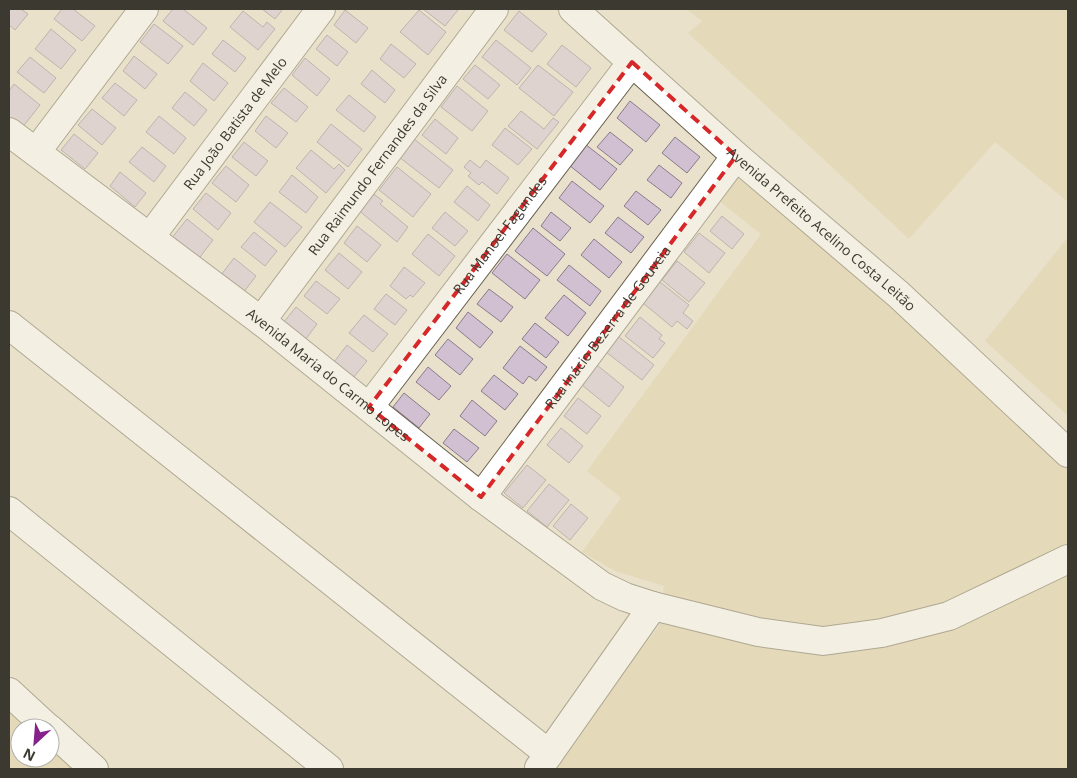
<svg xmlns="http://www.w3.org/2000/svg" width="1077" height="778" viewBox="0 0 1077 778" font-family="'Open Sans',sans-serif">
	<rect width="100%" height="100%" fill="#e9e1cb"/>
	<path fill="#ddcea3" d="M 686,9 L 1068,9 L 1068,202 L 995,142 L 909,239 L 688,33 L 702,21 Z
		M 737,177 C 852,269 961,367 1068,468 L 1068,769 L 550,769 L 659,626 L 664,586 L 615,571 L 582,552 L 621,498 L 587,471 L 761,234 L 719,201 Z
		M 1068,237 L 1068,416 L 985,341 Z
		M 9,708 L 32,728 L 20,728 L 20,758 L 50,758 L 50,743 L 79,769 L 9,769 Z"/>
	<path fill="#d1c0d2" stroke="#8a7b8b" d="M 9,9 L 21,9 L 28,14 L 15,30 L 9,25 Z
		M 62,9 L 73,9 L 95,26 L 82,41 L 54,19 Z
		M 173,9 L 183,9 L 207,28 L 193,45 L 163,21 Z
		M 262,9 L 283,9 L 275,19 Z
		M 423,9 L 457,9 L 458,10 L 445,26 Z
		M 345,10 L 368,28 L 356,43 L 334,25 Z
		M 419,10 L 446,32 L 428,55 L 400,32 Z
		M 243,11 L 263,27 L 267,22 L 275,29 L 258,50 L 230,27 Z
		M 519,11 L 547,34 L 532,52 L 504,30 Z
		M 154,24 L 183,46 L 168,64 L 140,42 Z
		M 51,29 L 76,50 L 61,69 L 35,49 Z
		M 327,35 L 348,52 L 337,66 L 316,49 Z
		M 223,40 L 246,58 L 235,72 L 212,54 Z
		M 496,40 L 531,68 L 517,85 L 482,57 Z
		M 391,44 L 416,64 L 404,78 L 380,59 Z
		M 562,45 L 591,68 L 576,87 L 547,64 Z
		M 134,56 L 157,74 L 145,89 L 123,71 Z
		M 30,57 L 56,78 L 44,93 L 17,72 Z
		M 305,58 L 330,79 L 317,96 L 292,75 Z
		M 203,63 L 228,83 L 214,101 L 190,81 Z
		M 475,65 L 500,85 L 488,99 L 463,79 Z
		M 538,65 L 573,92 L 554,116 L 519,88 Z
		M 372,70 L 395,90 L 385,103 L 361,84 Z
		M 115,83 L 137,100 L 124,116 L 102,98 Z
		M 14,84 L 40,105 L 22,128 L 9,117 L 9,91 Z
		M 457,86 L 488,111 L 472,131 L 441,107 Z
		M 284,88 L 308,107 L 296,122 L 271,103 Z
		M 185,92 L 207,110 L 194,126 L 172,108 Z
		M 349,95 L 376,117 L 364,132 L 336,110 Z
		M 630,101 L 660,125 L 646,142 L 617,118 Z
		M 92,109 L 116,128 L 102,145 L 78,125 Z
		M 521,111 L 544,129 L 553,118 L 559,122 L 537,149 L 508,126 Z
		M 159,116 L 186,138 L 174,154 L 146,132 Z
		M 266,116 L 288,133 L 276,148 L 255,131 Z
		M 435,119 L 458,138 L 446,154 L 422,135 Z
		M 331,124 L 362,149 L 348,167 L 317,142 Z
		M 505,128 L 532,149 L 518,165 L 492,145 Z
		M 610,132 L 633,150 L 620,165 L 597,147 Z
		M 74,134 L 98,153 L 85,169 L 61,150 Z
		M 675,137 L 700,157 L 687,173 L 662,153 Z
		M 414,139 L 453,170 L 439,188 L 399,157 Z
		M 244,142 L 268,161 L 256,176 L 232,157 Z
		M 585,144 L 617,169 L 600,190 L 569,165 Z
		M 142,147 L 166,166 L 154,182 L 129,162 Z
		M 311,150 L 334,169 L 339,164 L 345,170 L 326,193 L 296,168 Z
		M 470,160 L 480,168 L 486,160 L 509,178 L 497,194 L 482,182 L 479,185 L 468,176 L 471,173 L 464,167 Z
		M 659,165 L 682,183 L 671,198 L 647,180 Z
		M 226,166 L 249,185 L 236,202 L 212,183 Z
		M 397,167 L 431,194 L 413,217 L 379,190 Z
		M 120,172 L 146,193 L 135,207 L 110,186 Z
		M 292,175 L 318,197 L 306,213 L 279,192 Z
		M 572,181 L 604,206 L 590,223 L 559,198 Z
		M 467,186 L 490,205 L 478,221 L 454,202 Z
		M 636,191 L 661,210 L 648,225 L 624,206 Z
		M 371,192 L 383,201 L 380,204 L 408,227 L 397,242 L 357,209 Z
		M 206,193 L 231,213 L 218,230 L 193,209 Z
		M 270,202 L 302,227 L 285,247 L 254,222 Z
		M 445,212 L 468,231 L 455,246 L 432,228 Z
		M 551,212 L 571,228 L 560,241 L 541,226 Z
		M 722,216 L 744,234 L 732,249 L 710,231 Z
		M 618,217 L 644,237 L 631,253 L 605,233 Z
		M 187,219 L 213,240 L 197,261 L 171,239 Z
		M 357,226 L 381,245 L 367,262 L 344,243 Z
		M 533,228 L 565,254 L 547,276 L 515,251 Z
		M 254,232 L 277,251 L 265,266 L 241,247 Z
		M 699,233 L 725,253 L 709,273 L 684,252 Z
		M 428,234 L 455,256 L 439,276 L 412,254 Z
		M 594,239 L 622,262 L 609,278 L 581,255 Z
		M 339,253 L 362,272 L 348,289 L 325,270 Z
		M 507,254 L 540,280 L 525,299 L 492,273 Z
		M 234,258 L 256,276 L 243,293 L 221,275 Z
		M 677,261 L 705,283 L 689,302 L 662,280 Z
		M 569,265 L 601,291 L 590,306 L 557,280 Z
		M 404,267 L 425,283 L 413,297 L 410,295 L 406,299 L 390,286 Z
		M 316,281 L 340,299 L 327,314 L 304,296 Z
		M 660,282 L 689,305 L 683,313 L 693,321 L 687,329 L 677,321 L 672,327 L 643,303 Z
		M 489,289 L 513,307 L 501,322 L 477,304 Z
		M 386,294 L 407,310 L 395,325 L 374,309 Z
		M 564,295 L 586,313 L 568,336 L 545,318 Z
		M 296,307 L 317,324 L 305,340 L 283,323 Z
		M 468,312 L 493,332 L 480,348 L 456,328 Z
		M 364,315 L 388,334 L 373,352 L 349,333 Z
		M 640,317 L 662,335 L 659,339 L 665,343 L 653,358 L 625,336 Z
		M 535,323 L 559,342 L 546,358 L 522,339 Z
		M 618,336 L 654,365 L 642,380 L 606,352 Z
		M 448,339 L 473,359 L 460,375 L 435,355 Z
		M 347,345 L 367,361 L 353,378 L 334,362 Z
		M 520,346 L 547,367 L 536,381 L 529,376 L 523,384 L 503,368 Z
		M 597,365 L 624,387 L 609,407 L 582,385 Z
		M 428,367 L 451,386 L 439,400 L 416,382 Z
		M 494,375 L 518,394 L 505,410 L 481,391 Z
		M 404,393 L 430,414 L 419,428 L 393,407 Z
		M 578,398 L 601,416 L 587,434 L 564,416 Z
		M 472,400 L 497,421 L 485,436 L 460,416 Z
		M 561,428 L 583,446 L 569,463 L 547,445 Z
		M 454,429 L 479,448 L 467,462 L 443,443 Z
		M 527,465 L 546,480 L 523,508 L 504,493 Z
		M 549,484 L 569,500 L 547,527 L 527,511 Z
		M 571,504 L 588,518 L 570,540 L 553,526 Z"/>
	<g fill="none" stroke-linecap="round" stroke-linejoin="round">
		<defs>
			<g id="minor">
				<path id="s1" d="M 573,9 L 736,156 L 898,294 L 1068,453"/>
				<path id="s2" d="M 9,132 L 261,321 L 481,497 L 602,586 L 625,597 L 653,606 L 758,632 L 823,641 L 882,633 L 949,616 L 1068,559"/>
				<path d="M 36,152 L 144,9"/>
				<path id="s3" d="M 150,237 L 321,9"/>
				<path id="s4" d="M 261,321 L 494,9"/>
				<path d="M 9,325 L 549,754"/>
				<path id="s5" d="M 369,407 L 632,62"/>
				<path id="s6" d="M 481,497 L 736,156"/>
				<path d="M 9,511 L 329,769"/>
				<path d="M 9,692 L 48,728"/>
				<path d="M 50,729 L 94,769"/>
				<path d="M 539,768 L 653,606"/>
			</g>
		</defs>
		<use href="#minor" stroke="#68614e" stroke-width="30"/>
		<use href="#minor" stroke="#fff" stroke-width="28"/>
	</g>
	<path d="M0 0H1077V778H0ZM 632,62 L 736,156 L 481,497 L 369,407 Z" fill="#e9e1cb" fill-opacity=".55" fill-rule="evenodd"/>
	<path fill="none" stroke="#d62828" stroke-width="4" stroke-dasharray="10 6" stroke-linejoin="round" d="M 632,62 L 736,156 L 481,497 L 369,407 Z"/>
	<g text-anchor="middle" stroke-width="5" stroke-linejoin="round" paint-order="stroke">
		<g font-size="14" fill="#3c3930" stroke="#fff">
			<text dy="5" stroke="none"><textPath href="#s3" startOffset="142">Rua João Batista de Melo</textPath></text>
			<text dy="5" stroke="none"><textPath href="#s4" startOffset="195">Rua Raimundo Fernandes da Silva</textPath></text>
			<text dy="5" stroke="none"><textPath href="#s1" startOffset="332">Avenida Prefeito Acelino Costa Leitão</textPath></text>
			<text dy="5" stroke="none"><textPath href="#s5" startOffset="216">Rua Manoel Fagundes</textPath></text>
			<text dy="5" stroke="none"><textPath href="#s6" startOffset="212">Rua Inácio Bezerra de Gouveia</textPath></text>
			<text dy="5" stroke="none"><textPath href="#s2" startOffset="401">Avenida Maria do Carmo Lopes</textPath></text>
		</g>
	</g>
	<rect width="1077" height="778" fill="none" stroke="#3c3930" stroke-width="20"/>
	<g transform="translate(35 743) rotate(206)"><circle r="24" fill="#ffffff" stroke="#b1b0ac"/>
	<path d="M0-4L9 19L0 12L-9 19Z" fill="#85228b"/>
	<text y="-8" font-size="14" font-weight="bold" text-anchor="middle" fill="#3c3930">N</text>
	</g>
</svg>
